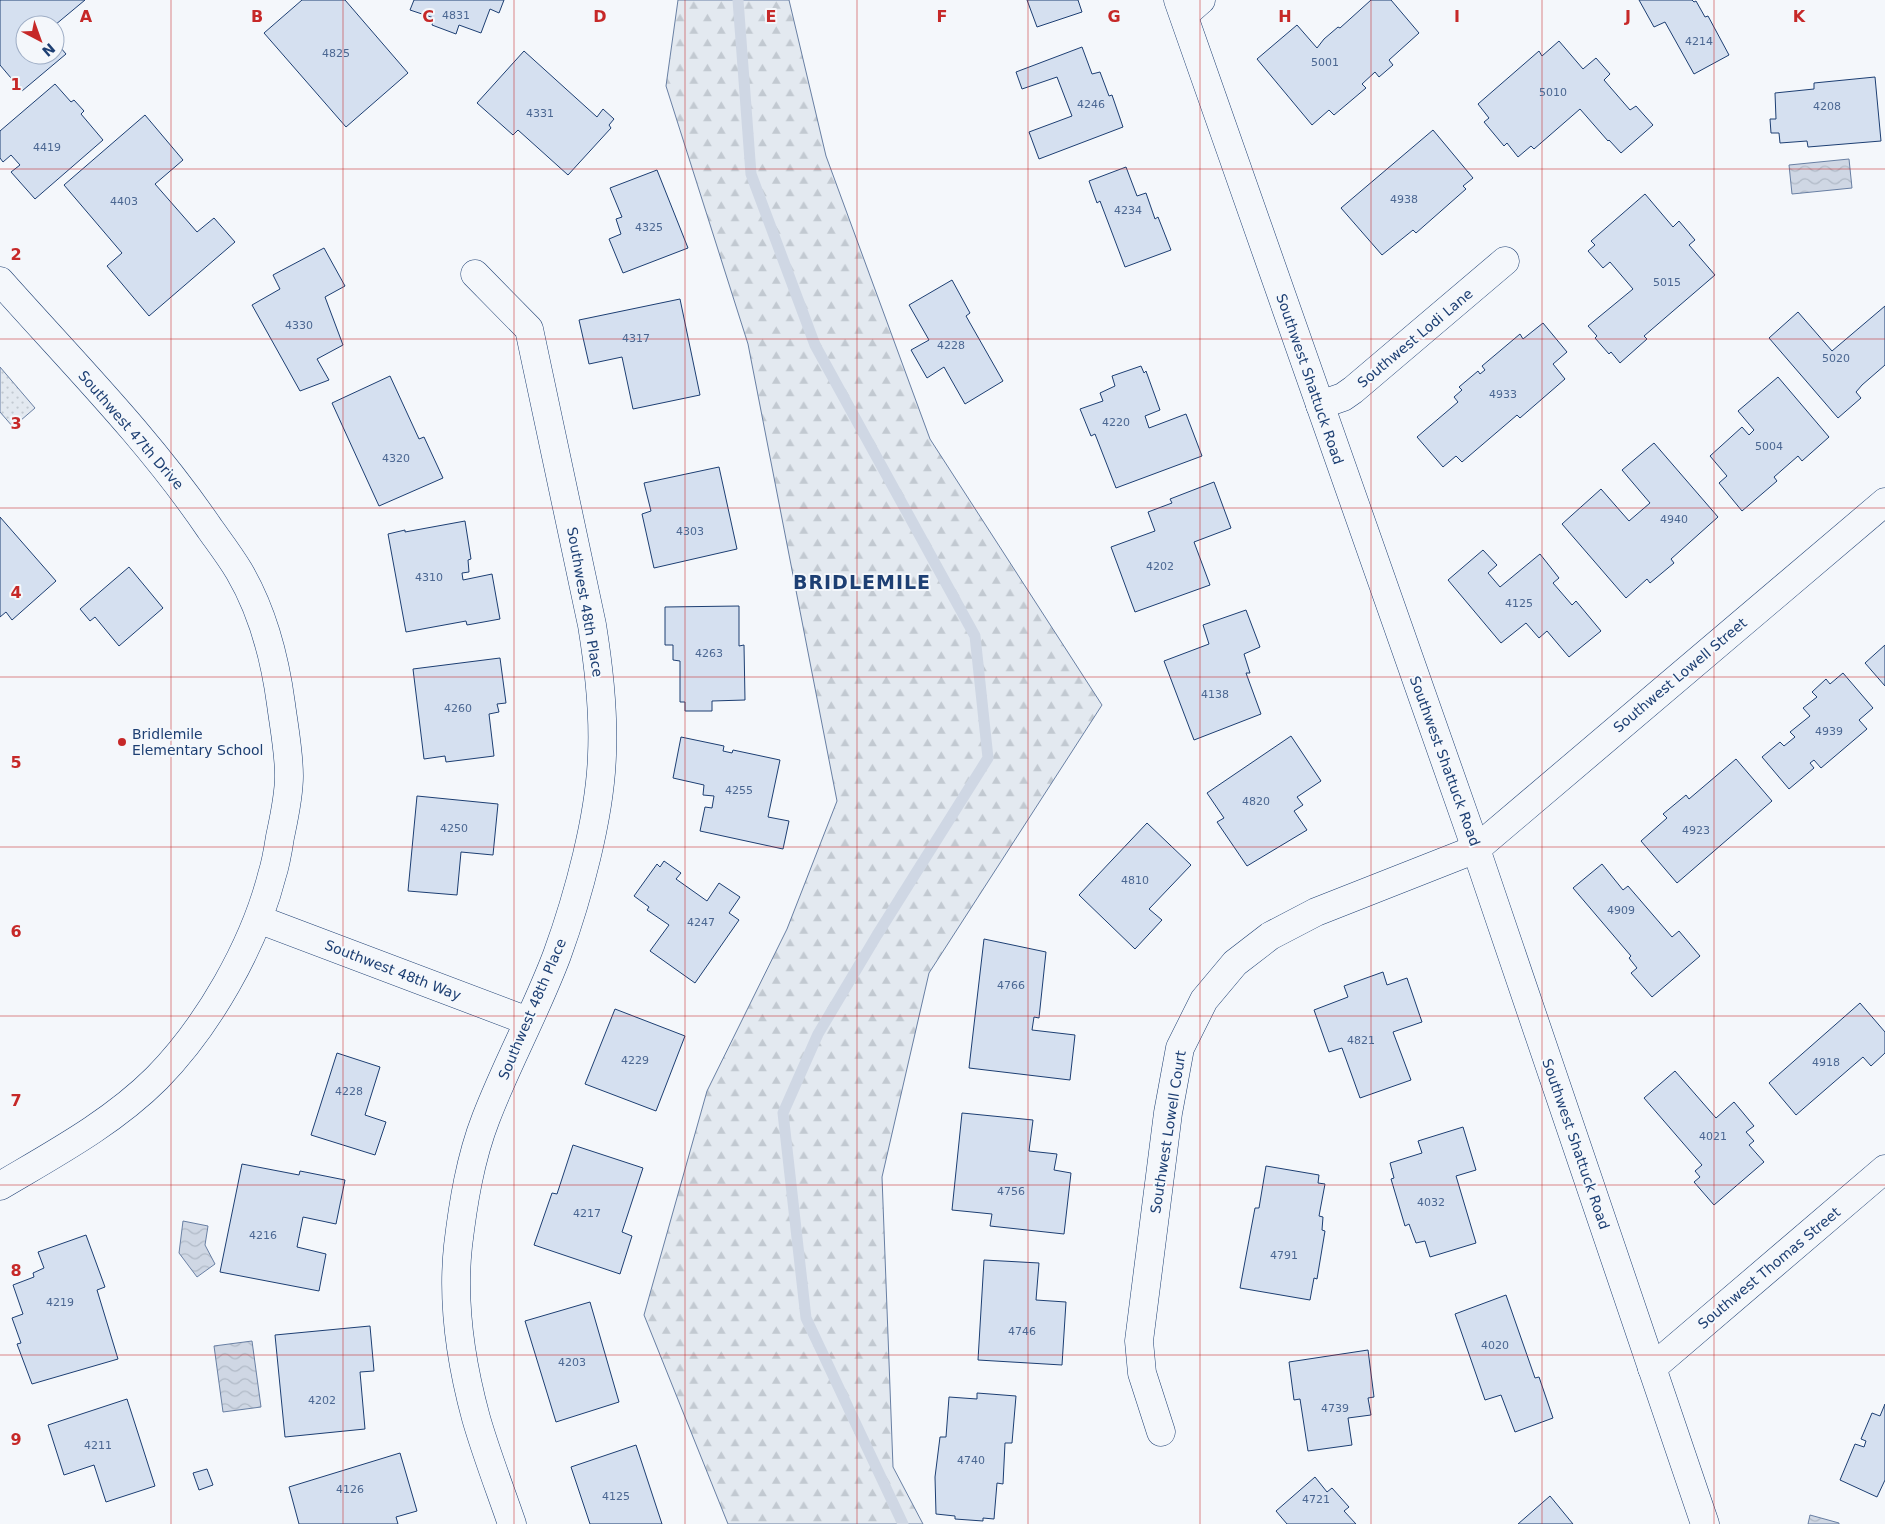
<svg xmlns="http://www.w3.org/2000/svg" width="1885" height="1524" viewBox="0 0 1885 1524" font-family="'DejaVu Sans',sans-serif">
	<defs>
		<pattern id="forest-firs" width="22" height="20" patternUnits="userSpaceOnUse" patternTransform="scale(1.25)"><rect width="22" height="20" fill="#e3e9f0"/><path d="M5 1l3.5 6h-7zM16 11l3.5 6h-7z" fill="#c2c9d1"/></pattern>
		<pattern id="park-dots" width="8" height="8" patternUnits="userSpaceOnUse" patternTransform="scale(1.25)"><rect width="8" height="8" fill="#e3e9f0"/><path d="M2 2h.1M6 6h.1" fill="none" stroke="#c2c9d1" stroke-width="1.8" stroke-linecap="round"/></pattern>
		<pattern id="water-waves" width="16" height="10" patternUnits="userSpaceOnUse" patternTransform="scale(1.25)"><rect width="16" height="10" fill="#cfd7e4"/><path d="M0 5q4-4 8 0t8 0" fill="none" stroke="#b1bac7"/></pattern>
	</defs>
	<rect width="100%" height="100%" fill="#f4f7fb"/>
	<path fill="url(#forest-firs)" stroke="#687fa3" d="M 678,0 L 789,0 L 826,156 L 930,439 L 1102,705 L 929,973 L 882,1177 L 893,1467 L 923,1524 L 728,1524 L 644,1315 L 707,1091 L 787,929 L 837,801 L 748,344 L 666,86 Z"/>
	<path fill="url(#park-dots)" stroke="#687fa3" d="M 0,367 L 35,408 L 13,427 L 0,412 Z"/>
	<path fill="url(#water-waves)" stroke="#687fa3" d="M 1849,159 L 1852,188 L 1792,194 L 1789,165 Z
		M 183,1221 L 208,1226 L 205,1245 L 215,1264 L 197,1277 L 179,1253 Z
		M 252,1341 L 261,1407 L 223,1412 L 214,1346 Z
		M 1810,1515 L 1839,1523 L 1839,1524 L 1808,1524 Z"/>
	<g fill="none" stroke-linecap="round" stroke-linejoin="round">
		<path stroke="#cfd7e4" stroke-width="11" d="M 738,0 L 751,174 L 815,345 L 975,636 L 988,758 L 877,935 L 818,1034 L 783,1113 L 806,1318 L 903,1524"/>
	</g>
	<path fill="#d5e0f0" stroke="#1d3f73" d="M 0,0 L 85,0 L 55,25 L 25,25 L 25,55 L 55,55 L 55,41 L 66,54 L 22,91 L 0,65 Z
		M 302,0 L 345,0 L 408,73 L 346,127 L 264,33 Z
		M 414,0 L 504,0 L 499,13 L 490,9 L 481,33 L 459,25 L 456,34 L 432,25 L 434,18 L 410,10 Z
		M 1027,0 L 1078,0 L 1082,12 L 1037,27 Z
		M 1371,0 L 1391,0 L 1419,33 L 1389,60 L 1393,65 L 1379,77 L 1375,72 L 1362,84 L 1366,88 L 1334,115 L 1329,110 L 1312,125 L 1257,59 L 1297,25 L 1317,48 L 1324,39 L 1338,27 L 1340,28 Z
		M 1639,0 L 1692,0 L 1694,2 L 1696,1 L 1705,17 L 1708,16 L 1729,55 L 1694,74 L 1665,22 L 1654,27 Z
		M 1559,41 L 1583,69 L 1596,58 L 1610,74 L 1604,80 L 1630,110 L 1636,106 L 1653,125 L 1621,153 L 1609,140 L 1608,141 L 1580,109 L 1534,149 L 1531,146 L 1518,157 L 1507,143 L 1504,146 L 1484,122 L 1489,118 L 1478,104 L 1539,51 L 1542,56 Z
		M 1082,47 L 1092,74 L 1100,72 L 1109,96 L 1112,95 L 1123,127 L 1039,159 L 1029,132 L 1072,116 L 1057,77 L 1022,89 L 1016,72 Z
		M 524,51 L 597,117 L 603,109 L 614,119 L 609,125 L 611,128 L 568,175 L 518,130 L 513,135 L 477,103 Z
		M 1875,77 L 1881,141 L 1808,147 L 1807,141 L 1780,143 L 1779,133 L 1771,133 L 1770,119 L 1776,119 L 1775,93 L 1814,89 L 1814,83 Z
		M 55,84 L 71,102 L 74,100 L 84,111 L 81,114 L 103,140 L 35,199 L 11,172 L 20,165 L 11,155 L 3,162 L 0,158 L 0,131 Z
		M 145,115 L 183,160 L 155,184 L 197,232 L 214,218 L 235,242 L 149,316 L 107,266 L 122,253 L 64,185 Z
		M 1433,130 L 1473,178 L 1463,186 L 1466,189 L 1416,233 L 1413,230 L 1382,255 L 1341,208 Z
		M 1126,167 L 1137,196 L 1146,193 L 1155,219 L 1158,217 L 1171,250 L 1125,267 L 1100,201 L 1097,203 L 1089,181 Z
		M 657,170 L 688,248 L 623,273 L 609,239 L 621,234 L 616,219 L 622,217 L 610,188 Z
		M 1645,194 L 1673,227 L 1679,221 L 1695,240 L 1689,245 L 1715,275 L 1644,336 L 1647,339 L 1620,363 L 1611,352 L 1609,354 L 1595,338 L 1597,336 L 1588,326 L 1633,289 L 1610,262 L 1603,268 L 1588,251 L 1595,245 L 1591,241 Z
		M 324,248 L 345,286 L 325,297 L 343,345 L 317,359 L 329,380 L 300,391 L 252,305 L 280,289 L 273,275 Z
		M 952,280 L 970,313 L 966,316 L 1003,381 L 965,404 L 944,367 L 927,378 L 911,350 L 929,340 L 909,305 Z
		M 680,299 L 700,395 L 633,409 L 622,357 L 589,364 L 579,320 Z
		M 1885,306 L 1885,365 L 1862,385 L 1856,392 L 1861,398 L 1838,418 L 1769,338 L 1798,312 L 1832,351 Z
		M 1543,323 L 1567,352 L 1553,364 L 1565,379 L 1520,418 L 1517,415 L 1462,462 L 1456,456 L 1443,467 L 1417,437 L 1458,402 L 1454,397 L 1462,390 L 1459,387 L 1478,371 L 1480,374 L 1485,370 L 1482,366 L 1520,334 L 1523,339 Z
		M 1141,366 L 1144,373 L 1146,371 L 1160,410 L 1145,416 L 1149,428 L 1186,414 L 1202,456 L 1116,488 L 1095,434 L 1091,436 L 1080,409 L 1103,401 L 1100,393 L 1115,386 L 1112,376 Z
		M 390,376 L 419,439 L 424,437 L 443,478 L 379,506 L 332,403 Z
		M 1778,377 L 1829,437 L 1802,461 L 1798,456 L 1774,477 L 1777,481 L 1742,511 L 1719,483 L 1727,476 L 1710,456 L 1742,427 L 1749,435 L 1754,430 L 1738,411 Z
		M 1654,443 L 1718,517 L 1671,559 L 1674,563 L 1650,583 L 1647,579 L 1626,598 L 1562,524 L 1601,489 L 1629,521 L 1650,503 L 1622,470 Z
		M 719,467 L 737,549 L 654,568 L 642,514 L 651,511 L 644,483 Z
		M 1214,482 L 1231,528 L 1194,542 L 1210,585 L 1135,612 L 1111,547 L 1155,531 L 1148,512 L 1172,503 L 1170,499 Z
		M 0,517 L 56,581 L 12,620 L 6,612 L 0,617 Z
		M 465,521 L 471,559 L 468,560 L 469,572 L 462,573 L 463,580 L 492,574 L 500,619 L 467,625 L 466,621 L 406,632 L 388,534 L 405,530 L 405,532 Z
		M 1483,550 L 1497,565 L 1488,573 L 1500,587 L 1540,554 L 1559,578 L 1553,583 L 1572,605 L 1576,601 L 1601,631 L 1569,657 L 1547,631 L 1539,638 L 1526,623 L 1501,643 L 1448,580 Z
		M 129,567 L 163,608 L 119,646 L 95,617 L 90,621 L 80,609 Z
		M 739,606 L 739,646 L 744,645 L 745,700 L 712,701 L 712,711 L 685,711 L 685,702 L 680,702 L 680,661 L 673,660 L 673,645 L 665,645 L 665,607 Z
		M 1246,610 L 1260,647 L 1244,654 L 1250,673 L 1246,673 L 1261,714 L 1194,740 L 1164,661 L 1209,644 L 1203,625 Z
		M 1885,645 L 1885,686 L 1865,663 Z
		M 500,658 L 506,703 L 497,704 L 499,712 L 489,714 L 494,756 L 446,762 L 445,756 L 424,759 L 413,669 Z
		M 1843,673 L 1873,708 L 1859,720 L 1867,729 L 1821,768 L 1814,760 L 1810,763 L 1814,768 L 1789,789 L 1762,757 L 1780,742 L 1784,746 L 1795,737 L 1790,732 L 1810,716 L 1803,708 L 1817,697 L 1812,692 L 1826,679 L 1830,684 Z
		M 1291,736 L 1321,781 L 1297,797 L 1303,805 L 1294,811 L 1307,830 L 1247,866 L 1217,822 L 1224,818 L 1207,793 Z
		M 681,737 L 724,746 L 723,751 L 732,753 L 733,750 L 780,760 L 768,817 L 789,821 L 783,849 L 700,831 L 705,807 L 712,808 L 714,796 L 703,795 L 704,785 L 673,778 Z
		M 1736,759 L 1772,801 L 1677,883 L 1641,841 L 1667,818 L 1663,814 L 1686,795 L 1689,799 Z
		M 417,796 L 498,804 L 493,855 L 461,852 L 457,895 L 408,891 Z
		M 1147,823 L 1191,865 L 1149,909 L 1162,920 L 1135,949 L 1079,895 Z
		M 664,861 L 681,873 L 676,879 L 707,901 L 719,883 L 740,897 L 729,913 L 739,920 L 695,983 L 650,951 L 669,925 L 647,910 L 649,907 L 634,896 L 657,864 L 660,867 Z
		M 1602,864 L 1623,890 L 1628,886 L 1672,937 L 1679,931 L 1700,956 L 1652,997 L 1631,973 L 1637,968 L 1629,958 L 1631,956 L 1573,888 Z
		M 984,939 L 1046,952 L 1039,1018 L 1034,1017 L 1032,1030 L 1075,1035 L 1070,1080 L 969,1068 Z
		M 1383,972 L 1387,985 L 1407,978 L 1422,1022 L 1393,1032 L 1411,1080 L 1360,1098 L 1342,1048 L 1329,1052 L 1314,1010 L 1348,997 L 1344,986 Z
		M 1860,1003 L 1885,1032 L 1885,1053 L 1871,1066 L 1863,1057 L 1796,1115 L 1769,1083 Z
		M 615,1009 L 685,1036 L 656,1111 L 585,1084 Z
		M 337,1053 L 380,1067 L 365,1115 L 386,1122 L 375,1155 L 311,1135 Z
		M 1675,1071 L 1716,1118 L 1734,1102 L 1754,1126 L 1746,1132 L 1754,1141 L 1749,1145 L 1764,1162 L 1714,1205 L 1694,1182 L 1700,1177 L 1695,1171 L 1702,1165 L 1644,1098 Z
		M 962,1113 L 1033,1120 L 1029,1151 L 1057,1154 L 1054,1170 L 1071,1173 L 1064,1234 L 990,1226 L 992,1214 L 952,1210 Z
		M 1463,1127 L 1476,1170 L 1456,1176 L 1476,1243 L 1430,1257 L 1425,1241 L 1416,1243 L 1409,1224 L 1405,1226 L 1391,1179 L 1394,1178 L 1390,1163 L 1422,1153 L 1418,1141 Z
		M 573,1145 L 643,1168 L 622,1232 L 632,1236 L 620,1274 L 534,1245 L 552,1193 L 557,1194 Z
		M 242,1164 L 299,1175 L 300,1171 L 345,1180 L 336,1224 L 303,1217 L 297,1247 L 326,1254 L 319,1291 L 220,1272 Z
		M 1266,1166 L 1319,1175 L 1318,1183 L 1325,1184 L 1319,1216 L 1323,1217 L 1322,1230 L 1325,1231 L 1317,1279 L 1314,1278 L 1310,1300 L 1240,1288 L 1255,1208 L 1259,1208 Z
		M 86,1235 L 105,1287 L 97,1290 L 118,1359 L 32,1384 L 17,1344 L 21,1343 L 12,1318 L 23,1314 L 13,1285 L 34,1277 L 33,1273 L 44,1268 L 38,1252 Z
		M 984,1260 L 1039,1263 L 1036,1300 L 1066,1302 L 1062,1365 L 978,1360 Z
		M 1506,1295 L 1535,1378 L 1539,1377 L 1553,1418 L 1515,1432 L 1501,1395 L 1485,1400 L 1455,1314 Z
		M 590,1302 L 619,1402 L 556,1422 L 525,1321 Z
		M 370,1326 L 374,1371 L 360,1372 L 365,1429 L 285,1437 L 275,1335 Z
		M 1368,1350 L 1374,1397 L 1368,1398 L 1371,1415 L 1348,1418 L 1352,1445 L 1308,1451 L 1300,1399 L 1294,1400 L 1289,1362 Z
		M 977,1393 L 1016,1396 L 1012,1443 L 1005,1443 L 1003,1484 L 997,1483 L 994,1519 L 983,1518 L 983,1521 L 955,1519 L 955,1516 L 936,1514 L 935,1477 L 940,1437 L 946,1437 L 949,1397 L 977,1399 Z
		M 127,1399 L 155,1486 L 106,1502 L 94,1465 L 64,1475 L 48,1425 Z
		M 1885,1404 L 1885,1480 L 1877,1497 L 1840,1480 L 1855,1444 L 1864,1447 L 1866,1441 L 1861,1439 L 1872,1413 L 1880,1416 Z
		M 636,1445 L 662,1524 L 590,1524 L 571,1467 Z
		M 400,1453 L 417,1511 L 396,1517 L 398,1524 L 299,1524 L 289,1487 Z
		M 207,1469 L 213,1485 L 199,1490 L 193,1473 Z
		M 1315,1477 L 1327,1492 L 1332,1488 L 1349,1507 L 1344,1511 L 1356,1524 L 1287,1524 L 1276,1511 Z
		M 1550,1496 L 1573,1524 L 1518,1524 Z"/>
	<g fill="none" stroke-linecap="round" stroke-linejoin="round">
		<defs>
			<path id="street" d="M 1184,15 L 1201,0
				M 475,274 L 529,329 L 592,625 C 599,668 604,711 602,755 C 600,817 578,897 557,955 C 536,1011 507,1063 486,1118 C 470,1159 463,1204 458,1246 C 452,1302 461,1363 476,1418 C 486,1453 500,1489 512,1524
				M 0,281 C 72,362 149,439 210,529 C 220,543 230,556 239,571 C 262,610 275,659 281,704 C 284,727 289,752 289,776 C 289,796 284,818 280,837 C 278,850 276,863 272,875 C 254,946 208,1026 157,1078 C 112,1123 54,1154 0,1186
				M 1320,405 L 1343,397 L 1353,390 L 1505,261
				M 258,919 L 528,1021
				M 1652,1368 L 1885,1169
				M 1161,1432 L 1142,1373 L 1139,1341 L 1168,1113 L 1180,1048 L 1204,1000 L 1235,963 L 1270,936 L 1316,912 L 1476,849 L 1885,502"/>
			<path id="secondary" d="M 1178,0 L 1476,849 L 1705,1524"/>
		</defs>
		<use href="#street" stroke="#1d3f73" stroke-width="29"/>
		<use href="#secondary" stroke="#1d3f73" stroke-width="29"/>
		<use href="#street" stroke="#f4f7fb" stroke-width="28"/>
		<use href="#secondary" stroke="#f4f7fb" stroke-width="28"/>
	</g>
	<path fill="none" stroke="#c62828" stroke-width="1" stroke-opacity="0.55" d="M 171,0 L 171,1524M 343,0 L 343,1524M 514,0 L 514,1524M 685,0 L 685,1524M 857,0 L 857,1524M 1028,0 L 1028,1524M 1200,0 L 1200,1524M 1371,0 L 1371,1524M 1542,0 L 1542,1524M 1714,0 L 1714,1524M 0,169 L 1885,169M 0,339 L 1885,339M 0,508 L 1885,508M 0,677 L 1885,677M 0,847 L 1885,847M 0,1016 L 1885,1016M 0,1185 L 1885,1185M 0,1355 L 1885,1355"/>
	<circle fill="#c62828" stroke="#f4f7fb" stroke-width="2" cx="122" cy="742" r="5"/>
	<g text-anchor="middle" stroke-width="4" stroke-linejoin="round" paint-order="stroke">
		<g font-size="11" fill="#4b6792">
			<text x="456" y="19">4831</text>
			<text x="1699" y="45">4214</text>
			<text x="336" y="57">4825</text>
			<text x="1325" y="66">5001</text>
			<text x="1553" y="96">5010</text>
			<text x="1091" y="108">4246</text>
			<text x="1827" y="110">4208</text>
			<text x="540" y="117">4331</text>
			<text x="47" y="151">4419</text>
			<text x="1404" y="203">4938</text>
			<text x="124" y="205">4403</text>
			<text x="1128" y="214">4234</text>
			<text x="649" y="231">4325</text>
			<text x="1667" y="286">5015</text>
			<text x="299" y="329">4330</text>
			<text x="636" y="342">4317</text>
			<text x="951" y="349">4228</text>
			<text x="1836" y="362">5020</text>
			<text x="1503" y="398">4933</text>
			<text x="1116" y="426">4220</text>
			<text x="1769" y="450">5004</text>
			<text x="396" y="462">4320</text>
			<text x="1674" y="523">4940</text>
			<text x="690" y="535">4303</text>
			<text x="1160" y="570">4202</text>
			<text x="429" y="581">4310</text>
			<text x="1519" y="607">4125</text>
			<text x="709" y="657">4263</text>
			<text x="1215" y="698">4138</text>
			<text x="458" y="712">4260</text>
			<text x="1829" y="735">4939</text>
			<text x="739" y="794">4255</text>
			<text x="1256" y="805">4820</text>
			<text x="454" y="832">4250</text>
			<text x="1696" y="834">4923</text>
			<text x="1135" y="884">4810</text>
			<text x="1621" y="914">4909</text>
			<text x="701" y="926">4247</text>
			<text x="1011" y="989">4766</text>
			<text x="1361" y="1044">4821</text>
			<text x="635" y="1064">4229</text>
			<text x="1826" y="1066">4918</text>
			<text x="349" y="1095">4228</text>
			<text x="1713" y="1140">4021</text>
			<text x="1011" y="1195">4756</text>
			<text x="1431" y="1206">4032</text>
			<text x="587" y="1217">4217</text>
			<text x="263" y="1239">4216</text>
			<text x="1284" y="1259">4791</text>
			<text x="60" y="1306">4219</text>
			<text x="1022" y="1335">4746</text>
			<text x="1495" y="1349">4020</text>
			<text x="572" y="1366">4203</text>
			<text x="322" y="1404">4202</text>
			<text x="1335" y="1412">4739</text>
			<text x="98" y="1449">4211</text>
			<text x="971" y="1464">4740</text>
			<text x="350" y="1493">4126</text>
			<text x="616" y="1500">4125</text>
			<text x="1316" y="1503">4721</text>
		</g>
		<g font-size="14" fill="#1d3f73" stroke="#f4f7fb">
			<text transform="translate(1415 338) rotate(-40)" y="5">Southwest Lodi Lane</text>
			<text transform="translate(1310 379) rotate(71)" y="5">Southwest Shattuck Road</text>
			<text transform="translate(131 430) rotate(49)" y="5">Southwest 47th Drive</text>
			<text transform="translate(585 602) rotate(80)" y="5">Southwest 48th Place</text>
			<text transform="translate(1680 675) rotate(-40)" y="5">Southwest Lowell Street</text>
			<text transform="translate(1445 761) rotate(70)" y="5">Southwest Shattuck Road</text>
			<text transform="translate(393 970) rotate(21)" y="5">Southwest 48th Way</text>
			<text transform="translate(532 1009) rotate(-67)" y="5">Southwest 48th Place</text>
			<text transform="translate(1168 1132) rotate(-81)" y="5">Southwest Lowell Court</text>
			<text transform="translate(1576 1144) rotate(71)" y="5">Southwest Shattuck Road</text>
			<text transform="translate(1769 1268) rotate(-40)" y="5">Southwest Thomas Street</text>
		</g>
		<g font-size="14" fill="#1d3f73" stroke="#f4f7fb" text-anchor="start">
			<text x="132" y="739">Bridlemile<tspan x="132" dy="16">Elementary School</tspan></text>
		</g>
		<g font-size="19" font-weight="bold" letter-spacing="1" fill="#1d3f73" stroke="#f4f7fb">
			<text x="862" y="589">BRIDLEMILE</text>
		</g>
	</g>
	<g font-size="16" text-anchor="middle" font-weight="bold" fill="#c62828" stroke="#f4f7fb" stroke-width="4" stroke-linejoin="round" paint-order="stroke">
		<text x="86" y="22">A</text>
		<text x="257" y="22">B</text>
		<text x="428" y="22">C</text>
		<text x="600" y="22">D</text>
		<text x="771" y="22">E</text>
		<text x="942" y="22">F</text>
		<text x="1114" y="22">G</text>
		<text x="1285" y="22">H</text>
		<text x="1457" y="22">I</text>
		<text x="1628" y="22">J</text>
		<text x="1799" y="22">K</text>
		<text x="16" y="90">1</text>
		<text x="16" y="260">2</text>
		<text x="16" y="429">3</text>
		<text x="16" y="598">4</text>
		<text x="16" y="768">5</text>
		<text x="16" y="937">6</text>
		<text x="16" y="1106">7</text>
		<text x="16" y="1276">8</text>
		<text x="16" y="1445">9</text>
	</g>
	<g transform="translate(40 40) rotate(139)"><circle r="24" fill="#f4f7fb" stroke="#9eadc5"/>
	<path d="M0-4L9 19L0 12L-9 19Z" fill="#c62828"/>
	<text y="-8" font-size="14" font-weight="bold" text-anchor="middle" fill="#1d3f73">N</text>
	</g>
</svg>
